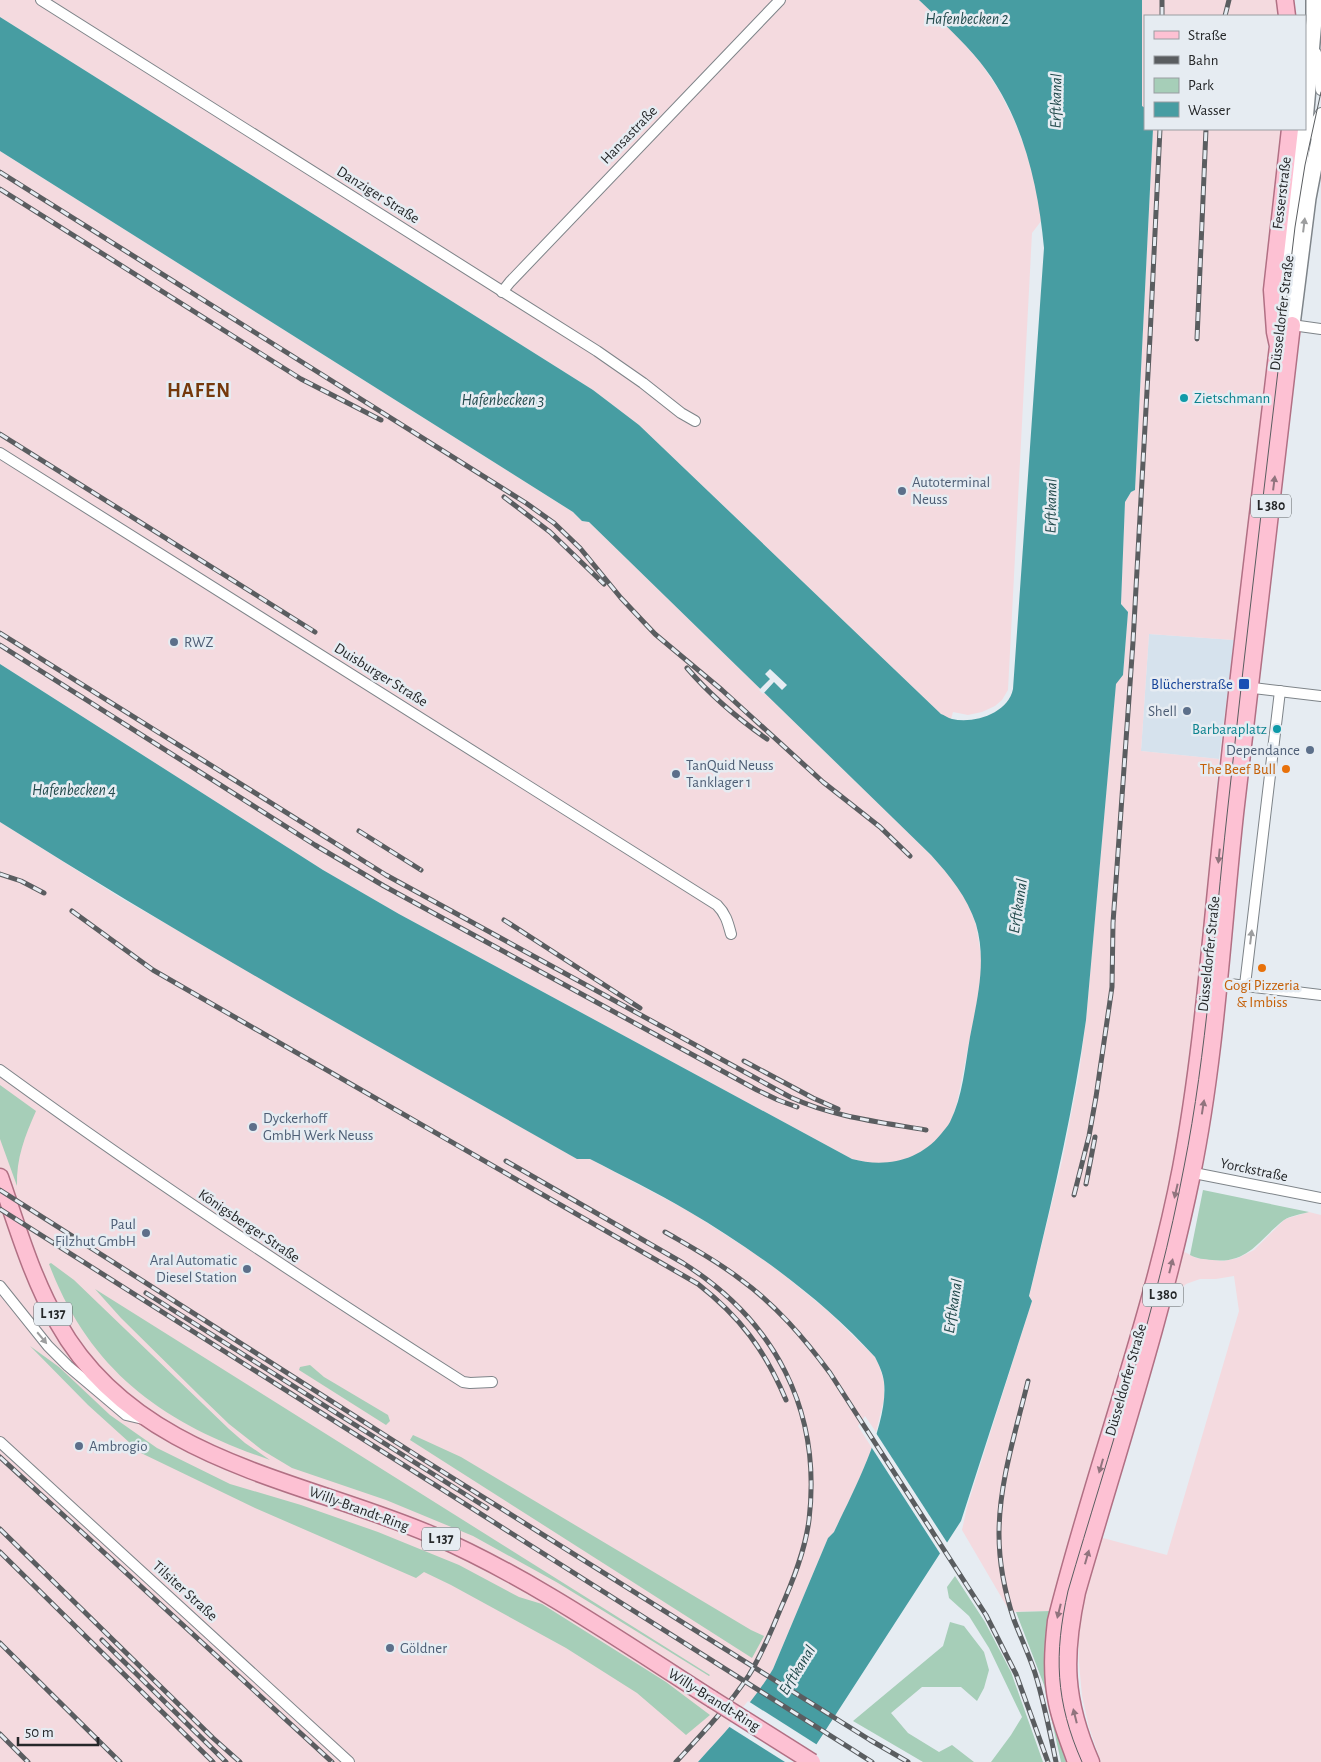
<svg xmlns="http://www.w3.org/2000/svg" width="1321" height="1762" viewBox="0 0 1321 1762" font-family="'Alegreya Sans',sans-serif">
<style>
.built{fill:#d6e2ed}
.industrial{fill:#f4dadf}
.green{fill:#a6ceb8}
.water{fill:#479da2}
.pier{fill:#e6ecf2}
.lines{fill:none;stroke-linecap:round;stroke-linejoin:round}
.minor-casing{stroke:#7e8489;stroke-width:12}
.secondary-casing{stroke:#7e8489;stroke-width:18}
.primary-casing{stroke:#b17084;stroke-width:19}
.minor{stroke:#fff;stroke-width:10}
.secondary{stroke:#fff;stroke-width:15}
.primary{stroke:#fdc1d3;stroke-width:16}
.tram{stroke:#5a5d60;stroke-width:1}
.rail-casing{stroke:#5a5d60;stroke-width:5}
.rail{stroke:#e6ecf2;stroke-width:3;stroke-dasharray:9;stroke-linecap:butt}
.primary-bridge-casing{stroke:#b17084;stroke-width:19;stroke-linecap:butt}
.primary-bridge{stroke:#fdc1d3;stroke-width:16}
.oneway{fill:#9d9e9f}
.oneway2{fill:#91747e}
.culture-dot{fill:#0f9aa8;stroke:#e6ecf2;stroke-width:2}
.service-dot{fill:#5c6f8a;stroke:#e6ecf2;stroke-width:2}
.transit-dot{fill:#1a4fb4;stroke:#e6ecf2;stroke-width:2}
.food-dot{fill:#e8710a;stroke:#e6ecf2;stroke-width:2}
.labels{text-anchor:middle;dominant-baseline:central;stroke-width:5;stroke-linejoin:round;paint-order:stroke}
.shield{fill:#e6ecf2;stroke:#5f6265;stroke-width:1}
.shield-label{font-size:14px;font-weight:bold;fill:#252729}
.street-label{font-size:15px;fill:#252729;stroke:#e6ecf2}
.culture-label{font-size:15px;fill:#0d838f;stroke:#e6ecf2;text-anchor:start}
.service-label{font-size:15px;fill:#4e5e75;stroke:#e6ecf2;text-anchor:start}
.transit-label{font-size:15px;fill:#164399;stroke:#e6ecf2;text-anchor:end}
.food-label{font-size:15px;fill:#c56008;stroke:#e6ecf2;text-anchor:end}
.water-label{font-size:16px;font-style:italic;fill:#224a4c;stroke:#e6ecf2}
.district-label{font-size:20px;font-weight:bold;letter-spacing:1px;fill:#75390b;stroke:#e6ecf2}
</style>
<rect width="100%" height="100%" fill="#e6ecf2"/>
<polygon class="built" points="1149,634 1234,640 1219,759 1141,751"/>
<g class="industrial">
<polygon points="0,0 919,0 957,36 981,63 1000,92 1014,120 1024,145 1035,181 1042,220 1032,233 1008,690 1002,700 995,706 982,712 968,715 953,712 951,719 941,714 639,425 593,390 0,17"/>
<polygon points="1141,0 1293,0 1289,16 1145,16 1145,108 1142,107"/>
<polygon points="1153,129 1282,129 1268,251 1267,290 1268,355 1262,429 1259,429 1234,640 1149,634 1141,751 1219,759 1200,975 1184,1101 1171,1173 1151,1265 1065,1561 1051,1611 1010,1612 962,1530 967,1507 1032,1301 1029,1297 1062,1161 1079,1074 1086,1020 1116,683 1123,674 1128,612 1121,604 1125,502 1131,492 1135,490"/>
<polygon points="0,151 573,512 582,521 589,522 931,855 953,880 967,901 976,925 981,955 981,983 957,1103 950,1124 933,1144 913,1157 891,1163 869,1163 852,1159 399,914 323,870 0,664"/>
<polygon points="0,822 121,898 476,1101 577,1159 590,1159 687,1210 754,1253 784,1275 828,1311 875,1357 879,1365 884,1382 884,1399 876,1432 865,1416 858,1426 872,1448 859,1480 834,1532 828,1538 773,1669 761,1689 743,1712 698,1762 0,1762"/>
<polygon points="1309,1212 1321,1215 1321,1762 1101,1762 1089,1727 1082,1696 1079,1663 1078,1618 1099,1537 1167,1555 1239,1311 1234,1276 1216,1279 1200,1279 1186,1284 1166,1305 1181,1250 1196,1258 1223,1261 1238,1258 1254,1250 1285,1219"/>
</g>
<g class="green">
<path d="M0 1085 36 1111C25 1136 16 1158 17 1186L0 1139Z"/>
<path d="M1203 1190 1309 1212C1302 1214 1290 1216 1284 1220 1258 1240 1249 1264 1212 1260 1204 1259 1197 1259 1190 1255Z"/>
<path d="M51 1263 74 1280 229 1429 245 1443 270 1460C164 1424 90 1372 49 1264Z"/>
<polygon points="95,1289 710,1675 709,1676 558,1583 473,1536 386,1500 292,1468 262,1450 229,1424 201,1397 121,1318"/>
<polygon points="30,1346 59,1367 110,1415 157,1448 230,1484 301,1505 378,1532 459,1565 519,1597 542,1604 666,1682 710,1715 686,1735 637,1693 566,1648 451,1585 424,1572 416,1578 255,1508 141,1453 88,1405"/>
<polygon points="310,1365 324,1377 388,1415 390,1421 386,1425 299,1370 300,1367"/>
<polygon points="413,1435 461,1457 751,1630 764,1636 752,1658 410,1440"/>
<polygon points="955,1576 985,1622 1011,1672 1043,1762 991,1762 1011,1735 1022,1717 989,1648 969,1616 949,1598 947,1587"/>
<polygon points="1051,1611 1054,1716 1066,1762 1061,1762 1044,1685 1016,1612"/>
<polygon points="950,1622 964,1626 984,1652 989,1670 984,1688 977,1701 961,1687 922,1687 891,1713 908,1733 939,1752 952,1745 974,1762 923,1762 853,1721 943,1646"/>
</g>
<path class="water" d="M919 0H1142V106L1145 108V129H1153L1135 490 1131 492 1125 502 1121 604 1128 612 1123 675 1116 684 1086 1020C1073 1114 1051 1205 1029 1296L1032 1301 961 1521 805 1762H698C725 1732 752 1704 773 1669L828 1538 834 1532C852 1494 889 1425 884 1382 883 1373 879 1365 875 1357 822 1299 756 1251 688 1211 656 1192 623 1176 590 1159H577C383 1049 188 941 0 822V664L323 870 399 914 852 1159C885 1168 919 1161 941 1134 944 1130 948 1126 950 1122 963 1096 965 1065 970 1037 977 1000 987 962 976 924 967 897 950 876 931 855L589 522 582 521 573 512 0 151V17L593 390 639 425 941 714C944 715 948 718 952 719 975 724 1008 713 1013 689L1044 248C1038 183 1022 114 980 62 962 40 940 20 919 0Z"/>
<g class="pier">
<polygon points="770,669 787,685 782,690 774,682 763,694 759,690 770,679 765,674"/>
<polygon points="874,1430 948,1544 941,1555 870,1445"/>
<polygon points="748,1701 819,1746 808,1762 785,1762 728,1726"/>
</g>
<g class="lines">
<defs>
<g id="minor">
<polyline points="41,0 597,351 643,383 681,413 695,421"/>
<polyline points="1316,53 1321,90"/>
<polyline points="1305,140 1321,113"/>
<polyline points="502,292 510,282 780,0"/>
<polyline points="1292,325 1321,329"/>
<path d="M0 453 717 905C726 914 728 923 731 934"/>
<polyline points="1245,687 1321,696"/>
<polyline points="1213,982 1321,995"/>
<polyline points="1245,985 1280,691"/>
<path d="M0 1070C151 1180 306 1282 463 1382L470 1383 492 1382"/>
<polyline points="1189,1172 1321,1198"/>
<polyline points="0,1286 48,1346 68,1366 126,1415 143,1419"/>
<polyline points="0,1442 349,1762"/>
</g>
<g id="secondary">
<polyline points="1305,121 1314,20 1314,0"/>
<polyline points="1292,325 1308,198 1321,130"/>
<polyline points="1280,333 1304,129"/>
</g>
<g id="primary">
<polyline points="1285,0 1287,16"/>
<path d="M0 1177C17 1226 32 1278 58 1323 135 1461 301 1479 432 1535 531 1578 621 1641 712 1699"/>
<path d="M1076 1762C1069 1742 1061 1723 1057 1703 1051 1675 1053 1648 1056 1621 1094 1469 1151 1322 1181 1168 1203 1051 1211 931 1224 812 1240 657 1260 501 1278 346L1275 332 1272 290 1290 129"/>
<path d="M1091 1762C1064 1700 1063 1657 1077 1592 1117 1453 1163 1315 1192 1174 1216 1056 1222 934 1235 814 1253 651 1274 488 1292 325"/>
</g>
</defs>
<use href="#minor" class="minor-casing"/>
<use href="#secondary" class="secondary-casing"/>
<use href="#primary" class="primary-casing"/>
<use href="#minor" class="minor"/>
<use href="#secondary" class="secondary"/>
<use href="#primary" class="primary"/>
<path class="tram" d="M1082 1762C1055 1701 1054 1654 1068 1591 1109 1451 1157 1310 1184 1167 1207 1051 1214 933 1227 815 1248 619 1272 423 1295 227L1305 165 1321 92"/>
<defs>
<g id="rail">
<polyline points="1162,16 1162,0"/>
<polyline points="1225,16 1229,0"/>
<polyline points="0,172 526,503 554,523 580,548 621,598 655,634 722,690 823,782 880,827 910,856"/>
<polyline points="0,189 301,379 381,420"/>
<polyline points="1197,339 1206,129"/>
<polyline points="0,434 315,632"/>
<polyline points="504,497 550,532 604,584"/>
<path d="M0 633 386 875 790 1097C833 1117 880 1122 926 1130"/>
<polyline points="0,645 315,845 384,886 757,1090 778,1100 797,1107"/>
<path d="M687 668C711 696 737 718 767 739"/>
<polyline points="359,831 421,870"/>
<polyline points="0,874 21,881 44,893"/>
<path d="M72 911 153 970 698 1284C740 1317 765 1350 786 1400"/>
<polyline points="504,920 640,1008"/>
<polyline points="744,1061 813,1098 838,1109"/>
<path d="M506 1161 683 1263C775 1321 822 1410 809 1520 805 1551 793 1581 780 1610 771 1632 762 1654 749 1675 728 1707 702 1734 676 1762"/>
<polyline points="1086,1184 1095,1137"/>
<polyline points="0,1190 416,1455 870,1740 908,1762"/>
<polyline points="1074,1195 1089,1136 1096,1097 1112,987 1113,923 1133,642 1150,337 1160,129"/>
<polyline points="0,1209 872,1762"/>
<path d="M665 1232C691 1247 717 1261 740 1279 776 1305 804 1338 830 1373L986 1615 1016 1674 1048 1762"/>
<polyline points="146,1293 487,1508"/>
<path d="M1028 1381C1016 1431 999 1482 999 1534 999 1562 1005 1593 1014 1620 1021 1638 1029 1655 1035 1673 1044 1702 1050 1732 1056 1762"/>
<polyline points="0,1457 332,1762"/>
<polyline points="0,1529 213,1738 240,1762"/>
<polyline points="0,1552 213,1762"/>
<polyline points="102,1640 226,1762"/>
<polyline points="0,1643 120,1762"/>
<polyline points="0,1734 28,1762"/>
</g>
</defs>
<use href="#rail" class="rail-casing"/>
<use href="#rail" class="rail"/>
<defs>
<polyline id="primary-bridge" points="712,1699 812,1762"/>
</defs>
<use href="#primary-bridge" class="primary-bridge-casing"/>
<use href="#primary-bridge" class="primary-bridge"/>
</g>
<defs><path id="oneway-solid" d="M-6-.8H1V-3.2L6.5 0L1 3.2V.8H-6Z" transform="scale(1.25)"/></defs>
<g class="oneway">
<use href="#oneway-solid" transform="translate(1304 225) rotate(-83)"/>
<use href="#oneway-solid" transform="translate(1251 937) rotate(-83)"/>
<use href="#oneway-solid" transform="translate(42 1338) rotate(50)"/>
</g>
<g class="oneway2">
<use href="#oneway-solid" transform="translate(1274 483) rotate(-83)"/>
<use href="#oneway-solid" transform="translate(1219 856) rotate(96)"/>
<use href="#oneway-solid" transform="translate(1203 1107) rotate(-81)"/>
<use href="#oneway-solid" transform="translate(1176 1191) rotate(103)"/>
<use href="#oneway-solid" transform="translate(1171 1266) rotate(-76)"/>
<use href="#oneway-solid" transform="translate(1101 1466) rotate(106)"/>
<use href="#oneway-solid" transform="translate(1087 1557) rotate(-74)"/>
<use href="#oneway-solid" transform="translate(1059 1611) rotate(104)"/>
<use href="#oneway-solid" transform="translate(1075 1716) rotate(-104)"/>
</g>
<g class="culture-dot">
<circle cx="1184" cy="398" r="5"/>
<circle cx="1277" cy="729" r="5"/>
</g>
<g class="service-dot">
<circle cx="902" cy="491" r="5"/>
<circle cx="174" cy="642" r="5"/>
<circle cx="1187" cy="711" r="5"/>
<circle cx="1310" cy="750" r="5"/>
<circle cx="676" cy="774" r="5"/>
<circle cx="253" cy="1127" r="5"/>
<circle cx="146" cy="1233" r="5"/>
<circle cx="247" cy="1269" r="5"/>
<circle cx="79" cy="1446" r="5"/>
<circle cx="390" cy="1648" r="5"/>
</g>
<rect class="transit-dot" x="1238" y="678" width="12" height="12" rx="2.5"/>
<g class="food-dot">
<circle cx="1286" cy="769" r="5"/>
<circle cx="1262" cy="968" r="5"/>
</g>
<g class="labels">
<g class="shield">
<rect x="1251" y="494.5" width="40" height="23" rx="4"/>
<rect x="1143" y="1283.5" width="40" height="23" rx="4"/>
<rect x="34" y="1302.5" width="38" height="23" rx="4"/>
<rect x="422" y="1527.5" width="38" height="23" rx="4"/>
</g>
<g class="shield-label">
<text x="1271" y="506">L 380</text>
<text x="1163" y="1295">L 380</text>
<text x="53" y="1314">L 137</text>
<text x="441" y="1539">L 137</text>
</g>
<g class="street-label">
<text transform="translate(629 135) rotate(-46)">Hansastraße</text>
<text transform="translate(1282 193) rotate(-83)">Fesserstraße</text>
<text transform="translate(378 195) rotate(32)">Danziger Straße</text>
<text transform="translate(1282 313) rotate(-83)">Düsseldorfer Straße</text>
<text transform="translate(381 675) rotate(32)">Duisburger Straße</text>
<text transform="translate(1209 954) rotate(-84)">Düsseldorfer Straße</text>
<text transform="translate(1254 1170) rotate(12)">Yorckstraße</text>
<text transform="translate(249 1226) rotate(34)">Königsberger Straße</text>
<text transform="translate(1126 1380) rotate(-74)">Düsseldorfer Straße</text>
<text transform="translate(359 1509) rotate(20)">Willy-Brandt-Ring</text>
<text transform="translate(185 1591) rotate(42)">Tilsiter Straße</text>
<text transform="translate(714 1700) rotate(32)">Willy-Brandt-Ring</text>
</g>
<g class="culture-label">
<text x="1194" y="398">Zietschmann</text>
<text x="1267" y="729" text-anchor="end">Barbaraplatz</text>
</g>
<g class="service-label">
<text x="912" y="482">Autoterminal<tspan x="912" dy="17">Neuss</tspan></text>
<text x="184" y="642">RWZ</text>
<text x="1177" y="711" text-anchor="end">Shell</text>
<text x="1300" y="750" text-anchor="end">Dependance</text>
<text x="686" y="765">TanQuid Neuss<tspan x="686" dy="17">Tanklager 1</tspan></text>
<text x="263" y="1118">Dyckerhoff<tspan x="263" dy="17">GmbH Werk Neuss</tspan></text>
<text x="136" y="1224" text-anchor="end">Paul<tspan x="136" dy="17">Filzhut GmbH</tspan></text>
<text x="237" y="1260" text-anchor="end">Aral Automatic<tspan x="237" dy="17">Diesel Station</tspan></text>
<text x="89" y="1446">Ambrogio</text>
<text x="400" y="1648">Göldner</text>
</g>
<g class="transit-label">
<text x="1233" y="684">Blücherstraße</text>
</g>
<g class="food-label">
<text x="1276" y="769">The Beef Bull</text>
<text x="1262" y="985" text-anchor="middle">Gogi Pizzeria<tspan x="1262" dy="17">&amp; Imbiss</tspan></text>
</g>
<g class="water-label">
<text x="967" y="19">Hafenbecken 2</text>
<text transform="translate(1056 101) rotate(-89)">Erftkanal</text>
<text x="503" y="400">Hafenbecken 3</text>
<text transform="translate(1051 506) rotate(-89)">Erftkanal</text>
<text x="74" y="790">Hafenbecken 4</text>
<text transform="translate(1018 906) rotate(-81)">Erftkanal</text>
<text transform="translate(953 1306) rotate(-81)">Erftkanal</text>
<text transform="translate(797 1670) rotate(-58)">Erftkanal</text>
</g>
<g class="district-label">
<text x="199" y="391">HAFEN</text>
</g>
</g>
<rect x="1144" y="15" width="162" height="115" fill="#e6ecf2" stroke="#999da2"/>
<rect x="1154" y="31" width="25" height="8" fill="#fdc1d3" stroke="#999da2"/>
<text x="1188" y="40" font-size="15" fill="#252729">Straße</text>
<rect x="1154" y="56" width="25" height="8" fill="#5a5d60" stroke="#999da2"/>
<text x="1188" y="65" font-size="15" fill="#252729">Bahn</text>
<rect x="1154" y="78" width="25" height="15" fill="#a6ceb8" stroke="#999da2"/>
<text x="1188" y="90" font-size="15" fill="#252729">Park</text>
<rect x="1154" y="102" width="25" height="15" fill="#479da2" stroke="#999da2"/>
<text x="1188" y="115" font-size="15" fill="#252729">Wasser</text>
<path d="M18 1737v8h80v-8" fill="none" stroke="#252729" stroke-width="2.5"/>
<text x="25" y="1737" font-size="15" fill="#252729" stroke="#e6ecf2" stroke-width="4" paint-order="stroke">50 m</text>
</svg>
